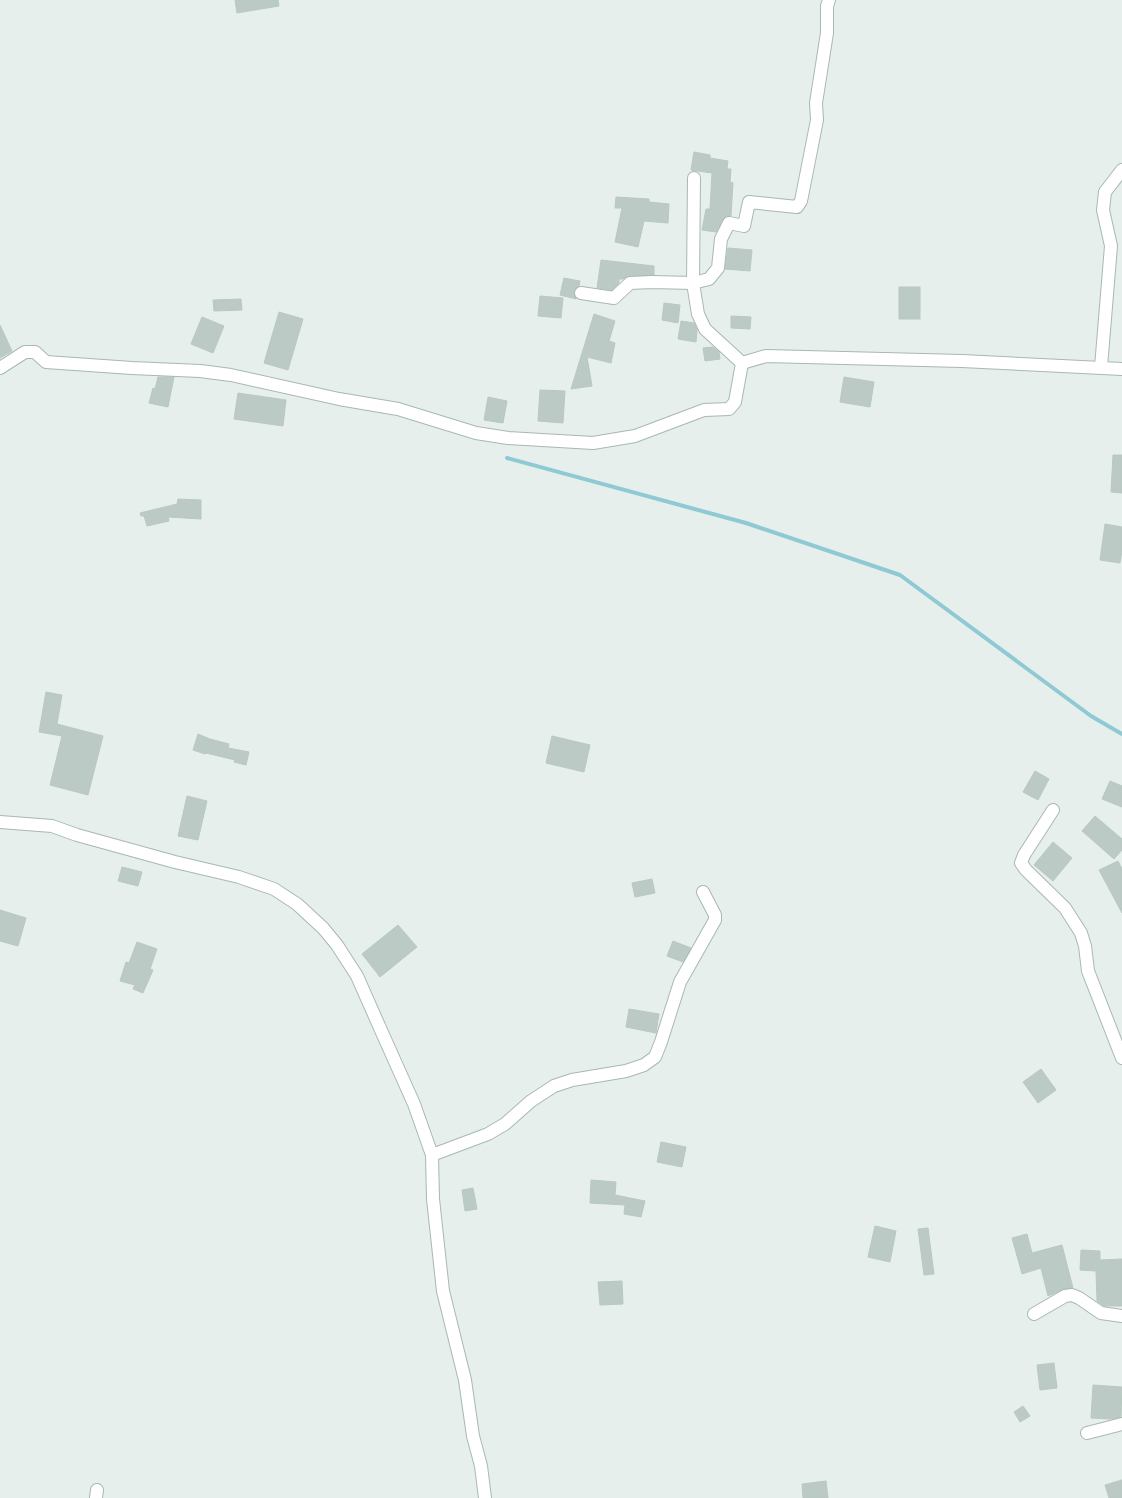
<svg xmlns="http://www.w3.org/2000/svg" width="1122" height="1498" viewBox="0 0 1122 1498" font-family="'DejaVu Sans',sans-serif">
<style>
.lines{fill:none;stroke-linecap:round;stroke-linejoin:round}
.stream{stroke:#8ec9d4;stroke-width:4}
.building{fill:#bbcac4;stroke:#b8c9c2}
.street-casing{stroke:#a8b8b2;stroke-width:14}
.street{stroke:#fff;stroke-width:12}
</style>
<rect width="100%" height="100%" fill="#e6efeb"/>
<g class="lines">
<polyline class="stream" points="507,458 746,523 900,575 1091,716 1122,734"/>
</g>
<g class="building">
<polygon points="235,0 278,0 279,6 237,13"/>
<polygon points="694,152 710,155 710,158 728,161 727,169 731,169 730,182 733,183 731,216 726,216 723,219 716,232 702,230 706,209 710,209 712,173 691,170"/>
<polygon points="616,197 649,199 649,202 669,204 668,223 644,221 638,247 615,242 622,208 615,208"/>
<polygon points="728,248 752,250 750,271 725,269"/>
<polygon points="601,260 654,266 654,275 630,276 623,279 619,279 619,283 612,290 597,288"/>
<polygon points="564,278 580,281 579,286 574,292 576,299 560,295"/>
<rect x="899" y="287" width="21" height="32"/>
<polygon points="540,296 563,298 561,318 538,316"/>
<polygon points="241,299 242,310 214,311 213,300"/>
<polygon points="664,303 680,305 678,323 662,320"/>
<polygon points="279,312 303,319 288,370 264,363"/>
<polygon points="594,314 615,321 609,341 615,343 611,363 587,357 592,386 571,389"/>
<polygon points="731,316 751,317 750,329 731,328"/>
<polygon points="202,317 224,326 213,353 191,344"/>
<polygon points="681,321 694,323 697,330 696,342 678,339"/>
<polygon points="0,325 12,351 0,358"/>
<polygon points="713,347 719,352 720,359 705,361 703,348"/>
<polygon points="158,377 174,377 168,407 149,403 153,388 155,389"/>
<polygon points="844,377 874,382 870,407 840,402"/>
<polygon points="540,390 565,391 563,423 538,421"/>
<polygon points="238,393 286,400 283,426 234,419"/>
<polygon points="488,397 507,401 503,423 484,420"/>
<polygon points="1113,455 1122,455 1122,493 1111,492"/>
<polygon points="178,499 201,500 201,519 168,517 169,521 147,526 144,516 141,516 140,513 177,504"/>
<polygon points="1105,524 1122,527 1122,551 1120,563 1100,560"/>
<polygon points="46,692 62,695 57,724 103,736 88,795 50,785 62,736 39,732"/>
<polygon points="198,734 210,739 229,744 228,748 249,752 246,765 234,762 235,760 206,753 205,754 193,750"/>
<polygon points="552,736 590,745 584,772 546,763"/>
<polygon points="1035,771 1049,779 1038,800 1023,792"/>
<polygon points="1110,781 1122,786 1122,807 1102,799"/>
<polygon points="187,796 207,801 198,840 178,836"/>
<polygon points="1095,816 1122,839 1122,850 1114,859 1082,831"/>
<polygon points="1053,842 1072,858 1053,881 1034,865"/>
<polygon points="1118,861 1122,869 1122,913 1099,870"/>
<polygon points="122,867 142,872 138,886 118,881"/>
<polygon points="652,879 655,893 635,897 632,883"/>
<polygon points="0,910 26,918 18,946 0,941"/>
<polygon points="398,925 417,947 380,977 362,954"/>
<polygon points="673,941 691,948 683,962 667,956"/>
<polygon points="137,942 157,949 150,969 153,970 143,993 133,989 135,985 120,981 126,962 129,963"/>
<polygon points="629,1009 659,1014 656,1033 626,1027"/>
<polygon points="1041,1069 1056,1090 1038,1103 1023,1082"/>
<polygon points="661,1142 686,1147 682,1167 657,1162"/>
<polygon points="591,1180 616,1182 615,1195 645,1201 641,1217 624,1214 625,1205 590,1203"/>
<polygon points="473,1188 477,1209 465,1211 462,1190"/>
<polygon points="875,1226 896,1231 890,1262 868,1257"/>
<polygon points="928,1228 934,1274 924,1275 918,1229"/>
<polygon points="1027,1234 1032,1253 1062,1245 1073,1288 1064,1289 1048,1296 1041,1268 1022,1274 1012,1238"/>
<polygon points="1081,1250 1100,1251 1100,1260 1122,1259 1122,1306 1104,1306 1097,1301 1096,1271 1080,1270"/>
<polygon points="622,1281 623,1304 600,1305 598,1282"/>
<polygon points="1054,1363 1057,1388 1040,1390 1037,1365"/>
<polygon points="1093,1385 1122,1387 1121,1417 1110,1419 1091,1418"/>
<polygon points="1023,1406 1030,1416 1020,1422 1014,1412"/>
<polygon points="1122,1480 1122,1498 1109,1498 1105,1485"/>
<polygon points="826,1481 828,1498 803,1498 802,1484"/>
</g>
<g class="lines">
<defs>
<g id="street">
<polyline points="694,178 693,283 698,314 705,329 742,363"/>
<polyline points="581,293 614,298 630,283 652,282 693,283 709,279 718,268 721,239 729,223 744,226 749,202 797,207 801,201 817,120 816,103 827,33 827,6 829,0"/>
<polyline points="742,363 766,356 962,361 1122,369"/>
<polyline points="1101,367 1111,246 1103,210 1105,192 1122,170"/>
<polyline points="0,368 25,352 35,352 46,362 132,368 200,371 231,375 339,399 398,409 476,433 508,438 593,443 635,436 704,410 729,409 735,402 742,363"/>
<polyline points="1053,810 1024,855 1021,863 1026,870 1065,908 1081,933 1085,946 1088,971 1122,1058"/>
<polyline points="0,822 52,826 77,835 175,862 239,877 274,889 297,904 323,928 337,945 357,976 380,1028 414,1104 432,1155 433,1199 443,1291 465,1380 473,1436 481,1466 485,1498"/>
<polyline points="432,1155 488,1134 505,1124 531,1101 554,1086 572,1080 626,1071 644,1065 655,1057 661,1042 680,982 715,920 715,915 703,892"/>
<polyline points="1034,1314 1065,1296 1072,1295 1079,1298 1101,1313 1122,1316"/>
<polyline points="1087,1433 1122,1424"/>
<polyline points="96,1498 97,1490"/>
</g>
</defs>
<use href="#street" class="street-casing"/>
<use href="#street" class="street"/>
</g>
</svg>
